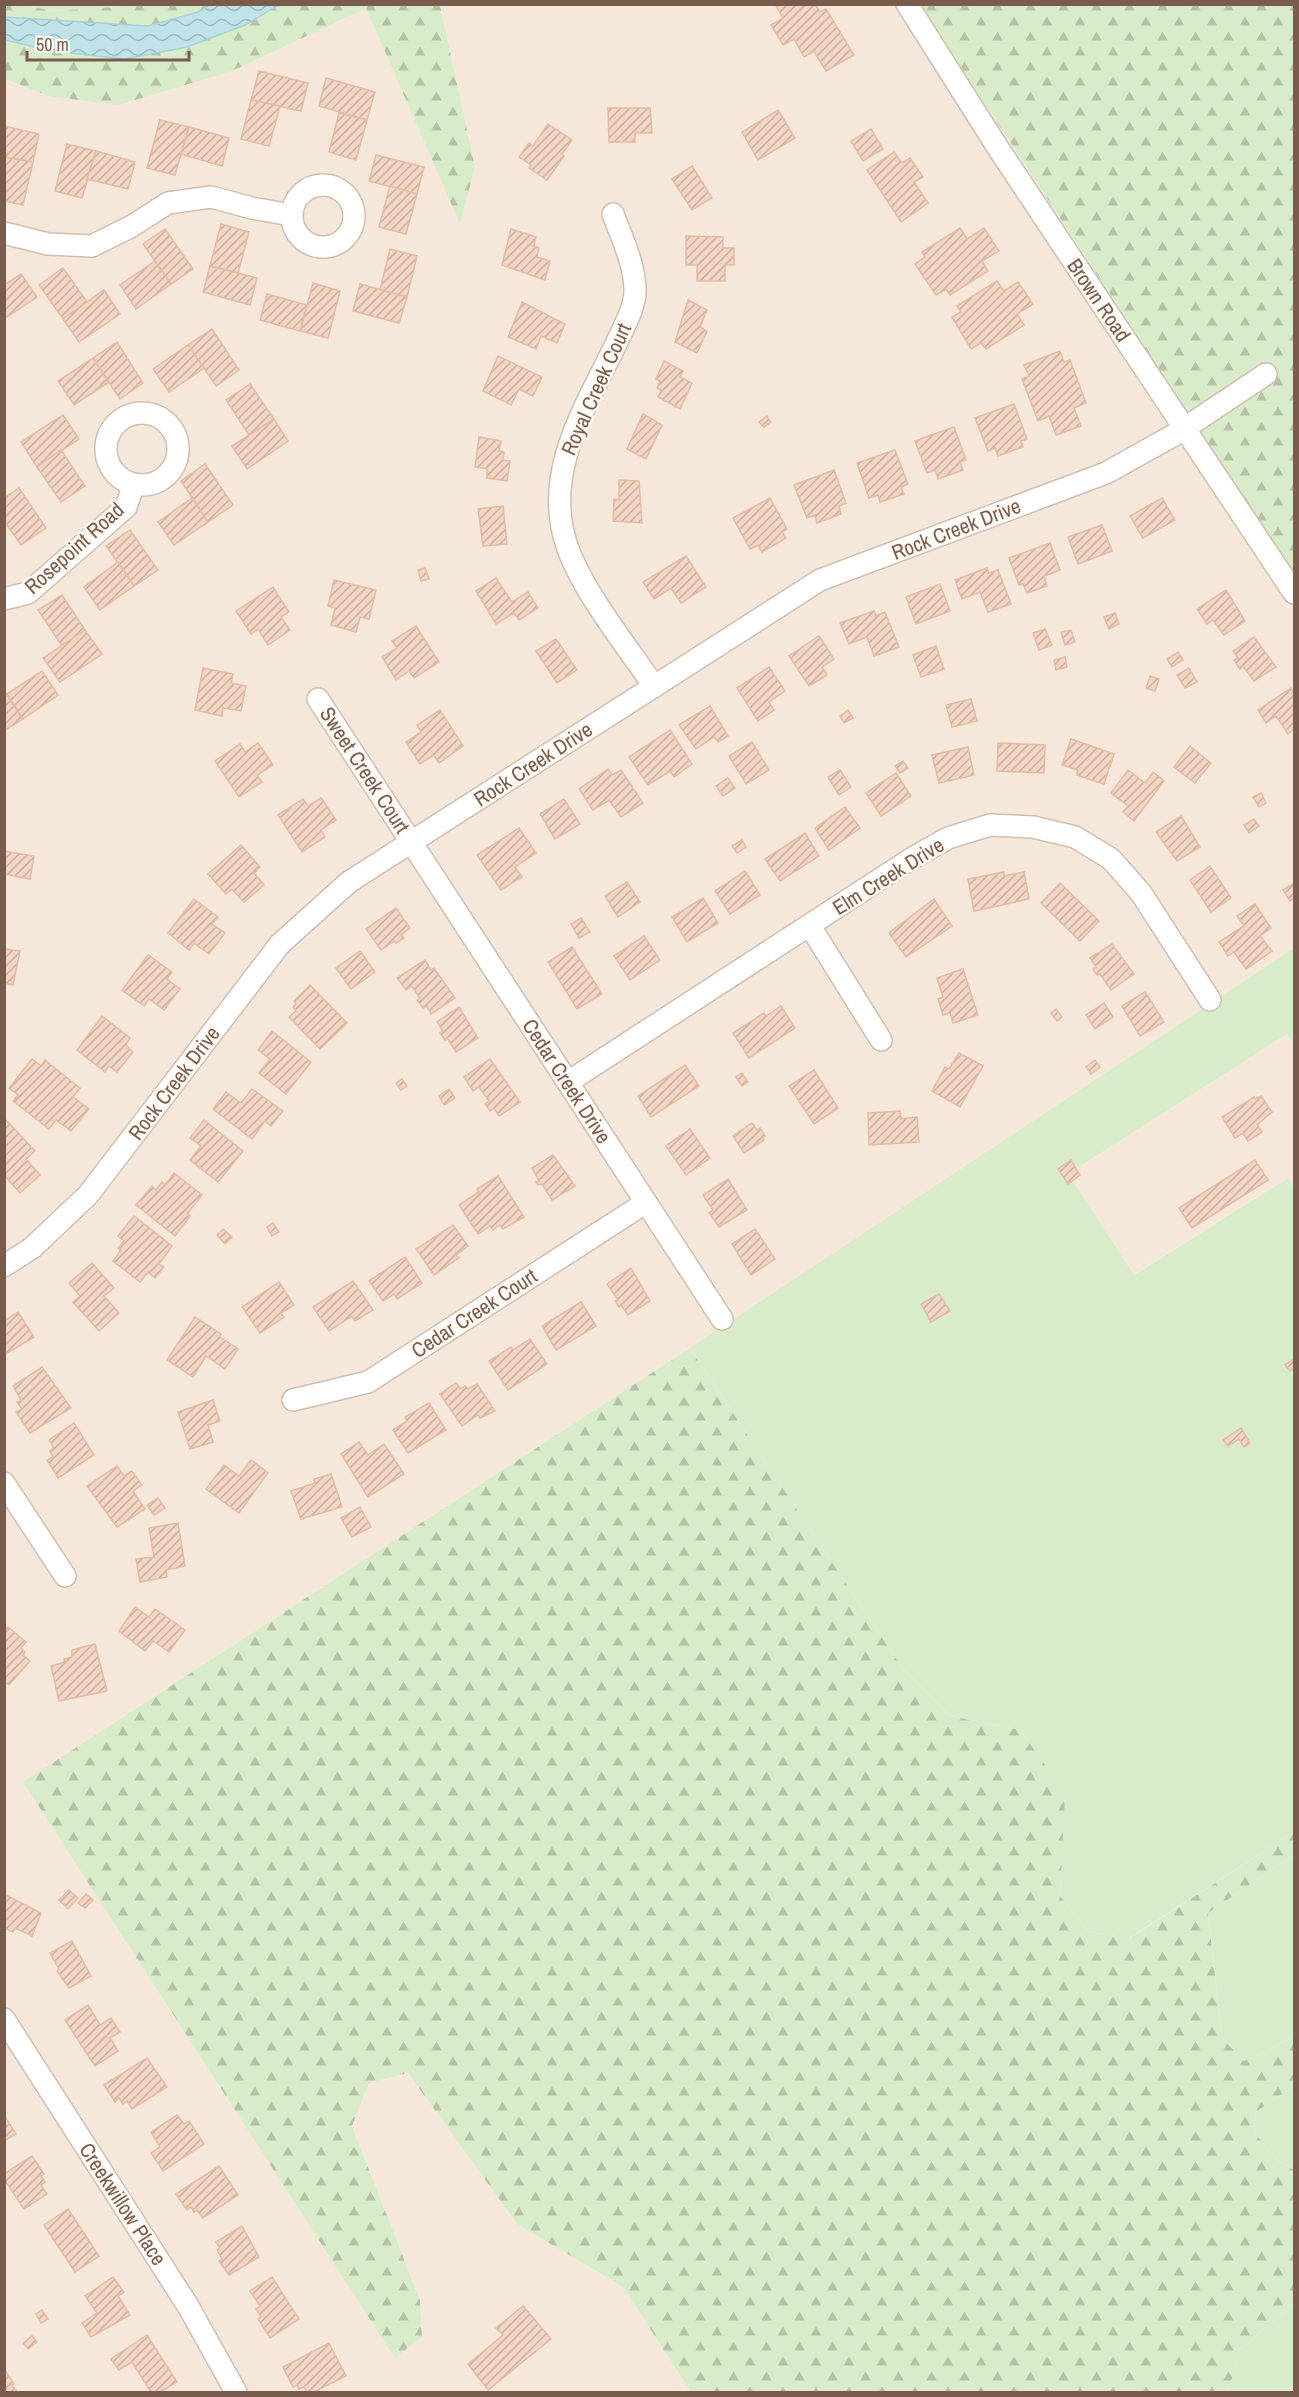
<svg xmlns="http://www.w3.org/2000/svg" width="1299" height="2397" viewBox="0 0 1299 2397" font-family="'Archivo Narrow',sans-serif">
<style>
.residential{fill:#f5e8da}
.grass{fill:#d8ecc9}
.forest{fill:url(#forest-firs)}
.water{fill:url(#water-waves);stroke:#a5d3da;stroke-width:1.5}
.building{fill:url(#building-hatch);stroke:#e6bba3;stroke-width:1.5}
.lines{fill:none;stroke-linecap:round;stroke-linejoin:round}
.minor-casing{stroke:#d1beb0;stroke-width:24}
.minor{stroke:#fff;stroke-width:21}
.labels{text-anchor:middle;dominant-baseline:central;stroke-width:5;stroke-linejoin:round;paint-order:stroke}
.street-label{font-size:21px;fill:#7a5c4d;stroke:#fffaf3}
</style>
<defs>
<pattern id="forest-firs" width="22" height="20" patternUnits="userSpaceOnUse" patternTransform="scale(1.5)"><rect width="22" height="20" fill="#d8ecc9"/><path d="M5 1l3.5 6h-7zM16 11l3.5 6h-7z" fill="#b4c2a5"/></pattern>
<pattern id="water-waves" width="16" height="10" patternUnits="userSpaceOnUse" patternTransform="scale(1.5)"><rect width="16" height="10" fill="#bfe3e8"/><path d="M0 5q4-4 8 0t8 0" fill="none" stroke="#a0bbbe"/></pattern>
<pattern id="building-hatch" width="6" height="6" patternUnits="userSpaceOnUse" patternTransform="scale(1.5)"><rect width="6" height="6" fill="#f3d5c3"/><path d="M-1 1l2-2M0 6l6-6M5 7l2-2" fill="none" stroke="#cab0a1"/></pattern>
</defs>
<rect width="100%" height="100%" fill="#fdf6ec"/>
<g class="residential">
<polygon points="440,5 920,5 1294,574 1294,948 690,1348 23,1782 395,2357 422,2337 420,2300 352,2126 369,2083 408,2073 517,2224 623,2287 691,2392 5,2392 4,79 48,96 232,71 366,7 460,223 475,167"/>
<polygon points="1287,1034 1294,1044 1294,1188 1288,1178 1133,1275 1068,1174"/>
</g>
<g class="grass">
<polygon points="27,5 166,5 51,11"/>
<polygon points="1294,948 1294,1044 1287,1034 1068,1174 1134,1275 1288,1178 1294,1188 1294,1832 1129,1938 1089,1932 1060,1896 1064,1793 1020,1730 950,1716 902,1668 690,1348"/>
<polygon points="1294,1855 1294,2037 1244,2061 1222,2038 1208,1913"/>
<polygon points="1294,2086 1294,2170 1277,2160 1254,2132 1256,2112"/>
<polygon points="1294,2303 1294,2392 1228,2392 1240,2350"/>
</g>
<g class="forest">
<polygon points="166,4 440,5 475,167 460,224 366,8 232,71 118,105 48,96 5,79 4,5 27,5 51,11"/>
<polygon points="920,5 1294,5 1294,574"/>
<polygon points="690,1348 902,1668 950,1716 1020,1730 1065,1793 1060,1896 1089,1932 1130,1938 1294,1832 1294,1855 1208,1913 1222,2038 1244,2061 1294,2037 1294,2086 1256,2112 1254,2132 1277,2160 1294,2170 1294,2303 1240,2350 1228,2392 691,2392 623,2287 517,2224 408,2073 369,2083 352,2126 420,2300 422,2337 395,2358 23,1782"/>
</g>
<polygon class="water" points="211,4 279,5 245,25 187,47 125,59 51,51 5,40 5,17 148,26 198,12"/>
<g class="building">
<polygon points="815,4 820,12 826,9 854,55 826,71 814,51 804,57 794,39 783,45 771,25 783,18 775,4"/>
<polygon points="259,71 308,83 301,111 251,100"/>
<polygon points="326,78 375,92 367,120 319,106"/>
<polygon points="251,100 280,106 269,146 241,139"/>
<polygon points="608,108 650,108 652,133 635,133 635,142 609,142"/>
<polygon points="778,110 795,138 758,160 742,132"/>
<polygon points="339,113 367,120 356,160 329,152"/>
<polygon points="160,120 189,127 175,175 147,168"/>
<polygon points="548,124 572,140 562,154 564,156 547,180 529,168 531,165 519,157 529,143 533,146"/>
<polygon points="4,126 39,134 33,162 4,157"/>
<polygon points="189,127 229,138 222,166 181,154"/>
<polygon points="871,129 883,149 863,161 851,141"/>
<polygon points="67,144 96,151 82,198 55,191"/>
<polygon points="96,151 135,162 128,189 87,179"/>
<polygon points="894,152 902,163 910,158 923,177 914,182 928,203 901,222 867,170"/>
<polygon points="376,155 424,167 417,194 369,181"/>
<polygon points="4,157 33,162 23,205 4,201"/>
<polygon points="692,166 712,198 692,210 672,179"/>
<polygon points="390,186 417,194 406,234 379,227"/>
<polygon points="221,224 249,232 238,273 210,266"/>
<polygon points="960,228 967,239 984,228 999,251 982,261 988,271 950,295 946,289 936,295 915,264 925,257 922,252"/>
<polygon points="165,229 193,269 171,284 143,244"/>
<polygon points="511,229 536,237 534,246 539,248 537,257 550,261 545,280 502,265"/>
<polygon points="686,236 723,237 723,248 734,248 734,265 725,265 725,281 697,281 697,265 686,265"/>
<polygon points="390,249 417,256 407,297 380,290"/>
<polygon points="155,261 171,284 136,309 120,285"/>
<polygon points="210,266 257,278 250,305 203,292"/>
<polygon points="63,268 87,302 63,319 39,285"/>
<polygon points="21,274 37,297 4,319 4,285"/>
<polygon points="997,281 1004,291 1018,282 1033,304 1017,314 1024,325 986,349 981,343 971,349 952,317 961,312 957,306"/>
<polygon points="313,283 340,291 328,338 300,331"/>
<polygon points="360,284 407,297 399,323 353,311"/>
<polygon points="104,290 120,314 79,342 63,319"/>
<polygon points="267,294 307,305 300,331 260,320"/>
<polygon points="688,300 707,310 700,327 707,331 697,353 675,342"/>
<polygon points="522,302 565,324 557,343 541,336 536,349 508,337"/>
<polygon points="212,329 239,370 216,386 188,345"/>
<polygon points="117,342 143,383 120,399 93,358"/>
<polygon points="188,345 204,368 169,392 153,369"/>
<polygon points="1060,351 1064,362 1070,360 1086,403 1074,408 1081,426 1056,435 1049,416 1038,421 1022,379 1029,376 1024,365"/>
<polygon points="498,356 542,377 533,396 519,389 511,405 483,391"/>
<polygon points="93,358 109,382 74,405 58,381"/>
<polygon points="664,361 683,371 680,377 692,383 680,409 658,397 661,390 657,388 660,381 656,379"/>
<polygon points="250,384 274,419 249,435 226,400"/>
<polygon points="1014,404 1027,439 1021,441 1023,447 998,456 995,448 988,451 975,418"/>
<polygon points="643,414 662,425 646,459 627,449"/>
<polygon points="63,415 79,439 37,467 21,442"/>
<polygon points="767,416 771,422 764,427 759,422"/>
<polygon points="274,419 288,441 247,469 232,446"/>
<polygon points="954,427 966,460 960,462 963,470 938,479 935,470 927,473 915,441"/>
<polygon points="479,437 501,441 499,451 504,452 503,460 510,461 507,481 487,478 487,469 475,467"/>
<polygon points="61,450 85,486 61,502 37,467"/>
<polygon points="895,450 908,484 901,487 904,494 880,502 878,495 869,498 857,463"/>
<polygon points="205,464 233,505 208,522 181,481"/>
<polygon points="834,470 846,503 839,506 841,514 817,523 815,515 807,518 794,485"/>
<polygon points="619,480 639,481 642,523 613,521 614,499 619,500"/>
<polygon points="19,488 46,528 21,545 4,521 4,498"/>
<polygon points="192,498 208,522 174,545 158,522"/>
<polygon points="770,498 787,529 782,532 786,538 762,552 758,545 750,549 733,518"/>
<polygon points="1162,498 1175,520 1143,538 1130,516"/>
<polygon points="503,506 507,544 483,546 478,509"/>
<polygon points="1102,525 1112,551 1078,564 1068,537"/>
<polygon points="130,530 158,570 134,586 106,546"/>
<polygon points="1050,543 1060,570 1044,576 1047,586 1027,593 1023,584 1019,585 1009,558"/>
<polygon points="686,556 706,587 681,603 671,588 654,599 643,582"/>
<polygon points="118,562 134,586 100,610 84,587"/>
<polygon points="425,568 429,579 421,581 418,570"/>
<polygon points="987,568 989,573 998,570 1011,604 988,612 980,592 962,599 955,580"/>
<polygon points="496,578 512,602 528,592 538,608 519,620 514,613 496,624 476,591"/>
<polygon points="334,580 376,590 369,619 360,617 356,632 331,625 335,608 328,606"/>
<polygon points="940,584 950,611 916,624 906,597"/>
<polygon points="273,587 289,612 281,617 290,630 268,645 258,629 251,634 236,611"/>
<polygon points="1226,590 1245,621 1224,635 1213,620 1207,624 1197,609"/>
<polygon points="62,595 85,630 62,646 38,610"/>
<polygon points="874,611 876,616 885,612 899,647 874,656 867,637 849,644 840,623"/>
<polygon points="1115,613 1119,624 1109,629 1104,617"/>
<polygon points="416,626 439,662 414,678 409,671 396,680 382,657 397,648 392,641"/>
<polygon points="1045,629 1052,645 1039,650 1033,633"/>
<polygon points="85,630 102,654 60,682 43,658"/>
<polygon points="1071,630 1075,642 1065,645 1061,632"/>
<polygon points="819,636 834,659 822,667 827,675 809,686 789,656"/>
<polygon points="1254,637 1276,667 1254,681 1243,666 1240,669 1234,660 1238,658 1233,651"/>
<polygon points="556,639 577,670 557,683 536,651"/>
<polygon points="936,646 944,669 921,677 913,655"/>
<polygon points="1178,652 1183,660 1172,667 1167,659"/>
<polygon points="1065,657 1067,667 1056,670 1054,660"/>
<polygon points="769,667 785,691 769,702 774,710 758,721 737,688"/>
<polygon points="203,668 233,674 231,683 246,686 241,711 223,708 222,716 195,710"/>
<polygon points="1189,668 1197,682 1185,688 1177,675"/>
<polygon points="42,671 58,695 23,719 7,694"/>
<polygon points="1150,676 1159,679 1155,691 1146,688"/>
<polygon points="1291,688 1294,694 1294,729 1288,734 1276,716 1266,723 1258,710"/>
<polygon points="4,691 23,719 4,731"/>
<polygon points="971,699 977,721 952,727 946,705"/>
<polygon points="710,706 728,736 718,742 714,737 696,749 679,725"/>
<polygon points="440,710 463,746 439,763 434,755 420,764 406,742 421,732 417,725"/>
<polygon points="848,710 853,718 844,723 840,716"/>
<polygon points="670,730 692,764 674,777 670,771 648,785 629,757"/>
<polygon points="1071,739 1114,754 1104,784 1077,775 1078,770 1062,765"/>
<polygon points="752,742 769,770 746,784 729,756"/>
<polygon points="258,743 273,765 257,775 262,782 239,797 215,761 240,744 245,752"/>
<polygon points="998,743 1045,745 1044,773 997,771"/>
<polygon points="1190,746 1211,763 1195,783 1174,767"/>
<polygon points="968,747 974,775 939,783 932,755"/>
<polygon points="903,761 908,768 900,773 895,766"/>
<polygon points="608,769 612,775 621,770 643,803 621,817 609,800 593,810 579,789"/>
<polygon points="840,770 851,787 839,795 828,777"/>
<polygon points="1128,770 1145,783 1153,772 1164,781 1134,821 1123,812 1128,806 1111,793"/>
<polygon points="896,773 911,796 881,816 866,793"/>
<polygon points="728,778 735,788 723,796 716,786"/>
<polygon points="1261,793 1266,803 1259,807 1253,797"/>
<polygon points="321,798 336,820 321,830 325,837 302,852 278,815 303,799 308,806"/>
<polygon points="564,799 580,824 555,839 540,814"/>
<polygon points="845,807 860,828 829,850 815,828"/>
<polygon points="1181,816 1200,847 1177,861 1156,832"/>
<polygon points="1254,819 1259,826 1249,833 1244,825"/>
<polygon points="519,828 536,853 515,867 522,877 501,890 477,855"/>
<polygon points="805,833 819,856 780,881 765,859"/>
<polygon points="742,840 746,847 737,853 732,846"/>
<polygon points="241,845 260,867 254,873 264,885 244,902 232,889 226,894 208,874"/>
<polygon points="4,851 34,856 30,879 4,874"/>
<polygon points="1210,866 1231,898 1211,912 1190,880"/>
<polygon points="745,871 760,895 730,914 715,891"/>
<polygon points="1004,872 1004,876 1024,872 1029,899 974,911 968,879"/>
<polygon points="627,882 640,902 618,917 605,896"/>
<polygon points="1060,883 1099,921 1080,941 1041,903"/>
<polygon points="1294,883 1294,898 1290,901 1283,890"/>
<polygon points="703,898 718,923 687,942 672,917"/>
<polygon points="194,899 218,917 212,924 225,933 209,954 194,943 189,950 168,933"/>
<polygon points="934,899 952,926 906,957 889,933"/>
<polygon points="1255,904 1271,928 1260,936 1272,951 1246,969 1234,952 1228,956 1219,942 1244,926 1237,916"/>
<polygon points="396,908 410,928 401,935 404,938 396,943 394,941 381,950 366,929"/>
<polygon points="581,918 590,932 579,938 571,924"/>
<polygon points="644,936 660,960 630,980 614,956"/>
<polygon points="1112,944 1134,974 1111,990 1100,974 1097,975 1093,969 1096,967 1090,958"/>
<polygon points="572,947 602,994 577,1009 548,962"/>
<polygon points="4,949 20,951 13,985 4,983"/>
<polygon points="360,951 375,972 351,989 336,968"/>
<polygon points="148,955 172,972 167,979 180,989 164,1010 149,999 144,1006 122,990"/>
<polygon points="425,960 431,970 434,968 455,998 431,1014 427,1006 423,1008 417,1000 420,998 412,986 406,990 397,978"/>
<polygon points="963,969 978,1015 953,1023 950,1013 943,1015 938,999 943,997 937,978"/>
<polygon points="310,985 347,1023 320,1049 289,1017 296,1011 293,1007 296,1004 294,1001"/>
<polygon points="1145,992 1164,1022 1140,1036 1122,1006"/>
<polygon points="1104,1003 1113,1017 1095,1029 1086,1015"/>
<polygon points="781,1006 795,1028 749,1058 733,1033 764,1013 766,1016"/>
<polygon points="459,1007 478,1038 456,1052 447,1038 445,1040 440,1033 443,1031 437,1022"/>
<polygon points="1056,1009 1062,1017 1057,1021 1051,1013"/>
<polygon points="102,1016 130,1038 126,1045 133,1052 117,1072 109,1066 105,1072 77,1050"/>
<polygon points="272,1031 311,1062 286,1094 259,1073 270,1059 258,1050"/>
<polygon points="959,1053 983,1066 960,1107 932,1091 945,1067 949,1069"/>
<polygon points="32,1059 41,1066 45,1060 80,1088 73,1097 89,1109 71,1131 56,1120 49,1129 13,1101 18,1095 9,1088"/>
<polygon points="490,1059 520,1102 499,1116 494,1108 490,1111 485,1104 489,1101 479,1087 473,1091 464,1077"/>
<polygon points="1095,1060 1100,1067 1091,1074 1086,1067"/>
<polygon points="685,1065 699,1086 651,1117 638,1096"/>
<polygon points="814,1070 838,1108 814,1124 789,1086"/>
<polygon points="742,1073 748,1082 742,1086 736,1077"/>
<polygon points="402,1079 407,1086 401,1090 396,1083"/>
<polygon points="252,1089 283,1111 271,1126 265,1121 252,1139 213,1109 226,1092 241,1103"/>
<polygon points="449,1089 455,1098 444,1105 439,1096"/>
<polygon points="1261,1096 1272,1112 1257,1125 1262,1132 1248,1141 1243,1133 1235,1138 1222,1117 1254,1097 1255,1099"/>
<polygon points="900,1111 901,1119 917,1117 919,1142 869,1145 868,1113"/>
<polygon points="4,1118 35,1151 26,1159 40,1175 20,1193 6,1177 4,1178"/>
<polygon points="204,1120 243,1151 218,1182 190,1160 201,1146 190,1138"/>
<polygon points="752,1123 757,1130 760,1128 765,1136 762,1138 764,1140 744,1153 733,1136"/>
<polygon points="690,1129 710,1158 686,1175 666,1146"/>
<polygon points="553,1155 575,1186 552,1200 542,1184 538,1185 536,1182 539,1181 532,1168"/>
<polygon points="1071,1160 1080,1175 1068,1184 1058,1169"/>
<polygon points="1255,1160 1268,1180 1192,1228 1179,1208"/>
<polygon points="174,1173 202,1195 187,1214 190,1216 175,1236 136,1205 152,1186 156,1190 162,1182 165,1185"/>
<polygon points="498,1176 524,1217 503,1229 500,1225 493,1230 490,1226 478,1234 459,1205 479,1192 477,1189"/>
<polygon points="728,1179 747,1210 719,1227 709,1213 713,1210 703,1195"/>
<polygon points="134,1216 172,1246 159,1264 164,1267 155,1278 148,1272 140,1282 113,1261 121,1250 118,1248 124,1241 118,1236"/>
<polygon points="273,1223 279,1232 272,1236 267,1227"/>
<polygon points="453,1225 468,1246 456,1255 459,1258 434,1275 416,1249"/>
<polygon points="223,1229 232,1237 225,1244 217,1235"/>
<polygon points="755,1229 775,1259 751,1275 732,1244"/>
<polygon points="405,1257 422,1283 397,1299 394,1294 383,1301 369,1281"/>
<polygon points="92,1263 114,1288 104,1296 119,1313 99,1331 73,1302 80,1296 69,1283"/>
<polygon points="631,1268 650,1301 628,1315 621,1305 619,1307 615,1301 618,1300 607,1284"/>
<polygon points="353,1281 373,1310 355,1321 352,1316 329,1331 313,1307"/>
<polygon points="279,1282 294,1305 281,1313 284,1317 260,1333 242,1307"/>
<polygon points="939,1294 950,1311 931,1322 921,1304"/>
<polygon points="581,1302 596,1326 556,1350 542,1326"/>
<polygon points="18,1312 34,1337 4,1355 4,1321"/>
<polygon points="195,1317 221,1334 220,1337 238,1349 225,1369 206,1356 193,1377 167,1360"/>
<polygon points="530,1339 547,1364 508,1390 489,1361 511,1347 513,1350"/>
<polygon points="1294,1359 1294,1368 1290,1371 1285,1365"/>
<polygon points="42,1367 71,1408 30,1433 16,1412 22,1409 17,1402 21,1400 13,1386"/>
<polygon points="456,1383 461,1389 465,1386 468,1389 477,1384 495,1411 480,1418 478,1415 462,1426 440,1394"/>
<polygon points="213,1400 220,1421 208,1425 213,1442 190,1449 178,1412"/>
<polygon points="429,1403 446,1430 408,1453 393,1430 407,1421 405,1417"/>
<polygon points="74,1423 94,1455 58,1478 47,1460 53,1457 50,1451 54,1448 49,1440"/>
<polygon points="1241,1428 1250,1443 1244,1447 1239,1439 1228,1446 1223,1440"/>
<polygon points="359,1442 368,1455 384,1444 404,1474 368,1497 341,1454"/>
<polygon points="251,1460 268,1473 239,1513 206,1489 224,1465 239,1476"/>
<polygon points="117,1466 124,1476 132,1471 142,1485 133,1491 145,1509 117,1527 87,1486"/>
<polygon points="331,1474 342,1507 301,1519 291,1491 315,1483 314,1479"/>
<polygon points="158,1498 165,1508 154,1515 147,1505"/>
<polygon points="360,1507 371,1527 352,1537 341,1518"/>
<polygon points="178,1523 185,1566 166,1570 167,1577 140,1582 136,1559 154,1557 149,1528"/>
<polygon points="135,1607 149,1617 155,1609 185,1630 169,1652 153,1641 145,1651 119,1631"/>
<polygon points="8,1627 26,1642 21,1648 25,1652 23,1655 30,1661 9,1685 4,1681 4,1631"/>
<polygon points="95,1644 107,1691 59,1701 51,1666 65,1662 64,1659 72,1657 72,1650"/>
<polygon points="69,1890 78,1898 68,1909 59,1900"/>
<polygon points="4,1894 41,1913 32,1936 15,1928 13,1932 4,1928"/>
<polygon points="86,1894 93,1900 85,1908 78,1903"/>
<polygon points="72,1941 91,1976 69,1988 57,1971 59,1969 50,1953"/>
<polygon points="88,2005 100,2025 111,2018 120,2032 110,2038 118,2051 95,2066 65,2020"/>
<polygon points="147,2058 167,2087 132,2109 127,2101 123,2104 119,2098 115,2102 104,2085"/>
<polygon points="4,2115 16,2134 4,2141"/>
<polygon points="177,2115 184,2124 189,2121 204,2144 163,2171 151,2153 160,2147 151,2132"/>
<polygon points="32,2156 44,2174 41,2176 45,2182 41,2185 47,2194 24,2209 4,2179 4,2174"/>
<polygon points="219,2166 238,2195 203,2218 197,2210 194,2212 191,2207 187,2210 176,2194"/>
<polygon points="68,2209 99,2256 75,2272 44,2225"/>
<polygon points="242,2226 259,2257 229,2275 219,2261 222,2259 217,2250 220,2248 216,2242"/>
<polygon points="113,2277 124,2292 118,2296 130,2315 91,2337 82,2323 97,2313 85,2296"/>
<polygon points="272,2277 299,2319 270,2338 258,2319 261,2317 256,2309 260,2306 250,2291"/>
<polygon points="523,2306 551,2339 488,2390 468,2364 503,2335 496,2328"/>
<polygon points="42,2310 48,2319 41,2323 36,2314"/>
<polygon points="147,2335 177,2382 160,2392 151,2392 132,2362 119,2370 111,2359"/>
<polygon points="32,2336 37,2342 28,2349 23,2343"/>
<polygon points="329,2343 346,2376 314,2392 307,2392 304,2387 299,2389 297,2385 293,2387 283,2367"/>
<polygon points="4,2369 14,2384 12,2385 17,2392 4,2392"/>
</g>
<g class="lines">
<defs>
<g id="minor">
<polyline points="907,4 998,148 1294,593"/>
<circle cx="323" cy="216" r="31"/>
<path d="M613 214C622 238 634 263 635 288 636 307 623 328 616 344 585 408 542 473 567 546 583 592 626 645 654 686"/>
<polyline points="4,233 48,244 92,246 132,226 168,203 211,197 252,208 291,215"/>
<circle cx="142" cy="449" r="36"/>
<polyline points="4,599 28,593 126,507 134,484"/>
<polyline points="318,699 722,1319"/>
<polyline points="810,926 881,1040"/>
<polyline points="568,1082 911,859 948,838 990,825 1033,827 1075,837 1111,859 1141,893 1210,1000"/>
<polyline points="4,1266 32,1248 88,1195 280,944 349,882 820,580 1106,473 1176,434 1266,374"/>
<polyline points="293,1400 368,1382 645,1203"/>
<polyline points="4,1483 65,1576"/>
<polyline points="4,2019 188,2306 236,2392"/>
</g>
</defs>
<use href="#minor" class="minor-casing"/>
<use href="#minor" class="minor"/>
</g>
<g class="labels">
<g class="street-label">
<text transform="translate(1099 300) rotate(56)">Brown Road</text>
<text transform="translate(596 389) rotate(-66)">Royal Creek Court</text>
<text transform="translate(956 529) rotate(-21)">Rock Creek Drive</text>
<text transform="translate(74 548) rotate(-42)">Rosepoint Road</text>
<text transform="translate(533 764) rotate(-33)">Rock Creek Drive</text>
<text transform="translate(365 770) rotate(57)">Sweet Creek Court</text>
<text transform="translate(888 876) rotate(-32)">Elm Creek Drive</text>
<text transform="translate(567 1081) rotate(57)">Cedar Creek Drive</text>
<text transform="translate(174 1083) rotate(-53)">Rock Creek Drive</text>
<text transform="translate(474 1313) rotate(-33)">Cedar Creek Court</text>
<text transform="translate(123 2204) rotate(57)">Creekwillow Place</text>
</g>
</g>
<rect width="1299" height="2397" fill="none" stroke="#7a5c4d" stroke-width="12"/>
<path d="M27 51v9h162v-9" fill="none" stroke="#7a5c4d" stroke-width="3"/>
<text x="36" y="51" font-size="18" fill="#7a5c4d" stroke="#fffaf3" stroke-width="4.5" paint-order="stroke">50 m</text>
</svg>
